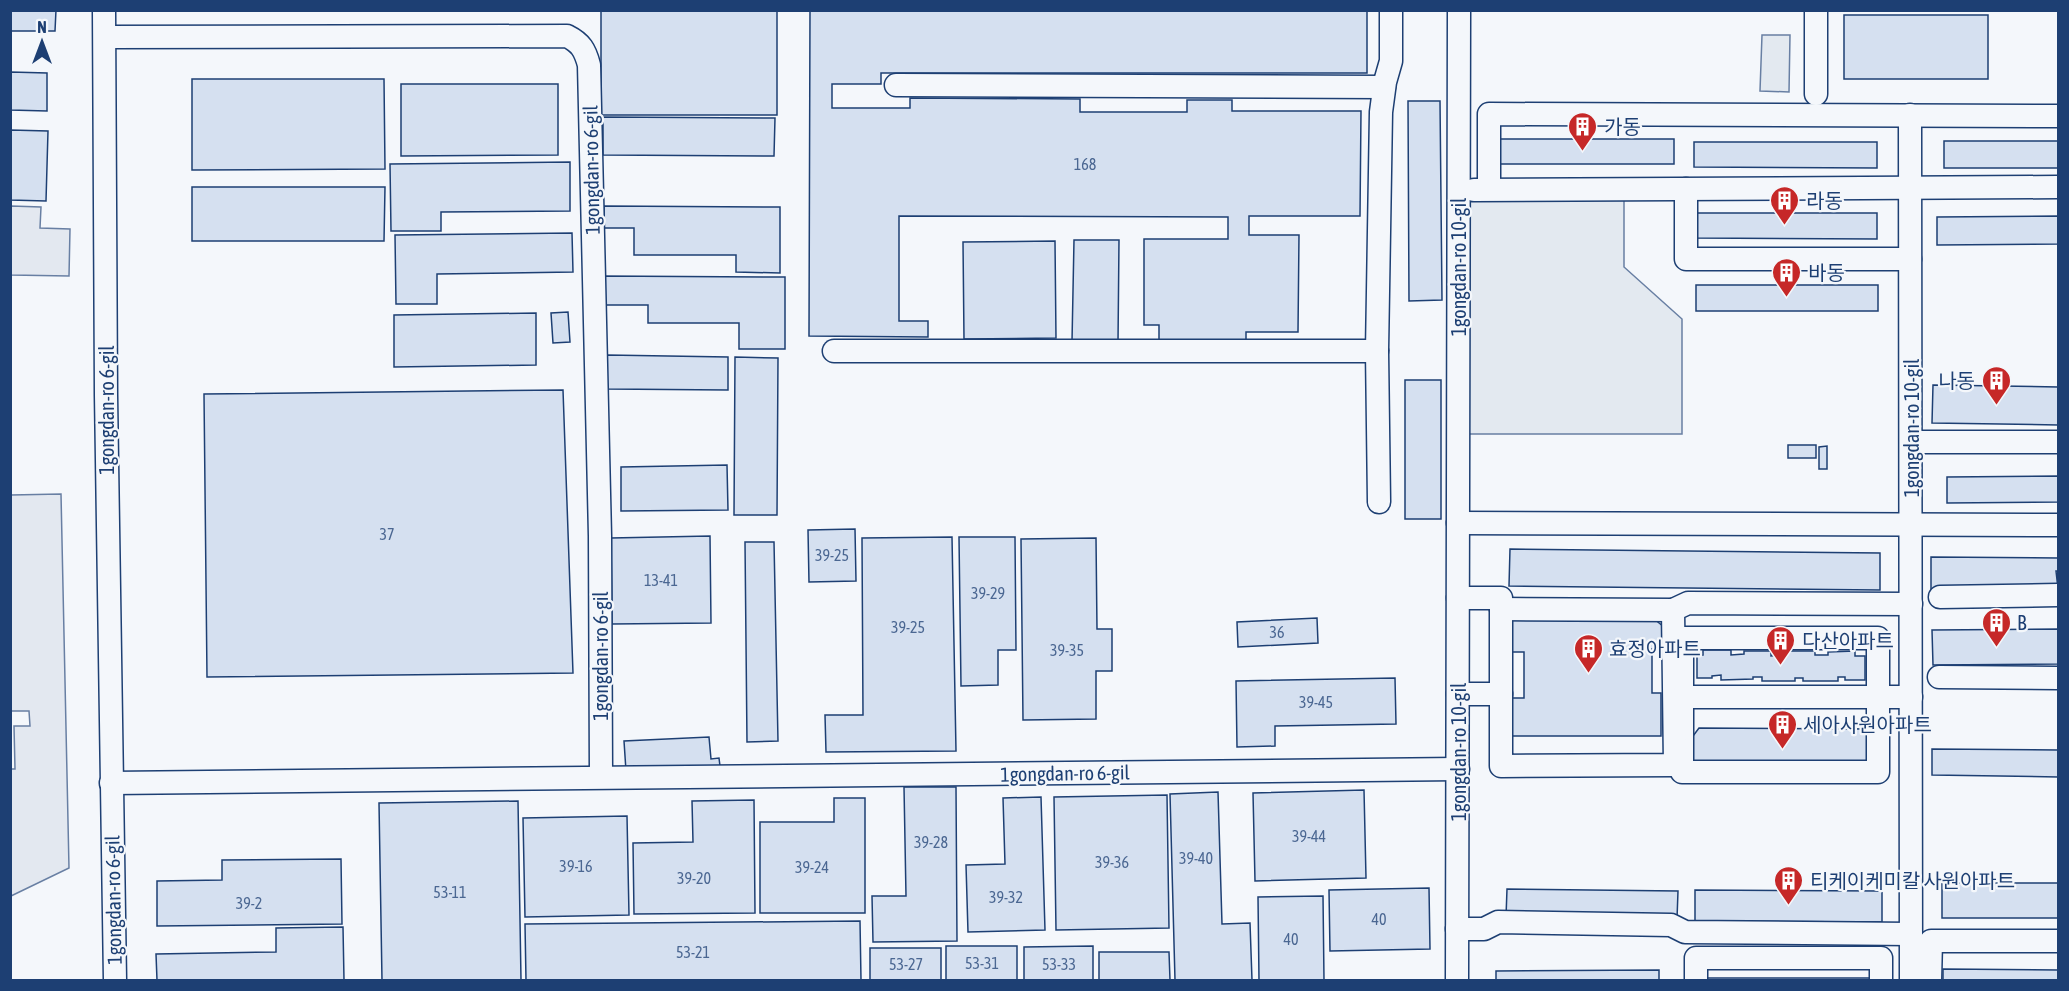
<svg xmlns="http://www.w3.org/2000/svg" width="2069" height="991" viewBox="0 0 2069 991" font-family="'Asap Condensed','Noto Sans KR',sans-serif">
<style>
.green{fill:#e3e9f0;stroke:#687fa3;stroke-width:1.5}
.parking{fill:#e3e8f0;stroke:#687fa3;stroke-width:1.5}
.building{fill:#d5e0f0;stroke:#1d3f73;stroke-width:1.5}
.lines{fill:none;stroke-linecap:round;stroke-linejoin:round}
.minor-casing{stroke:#1d3f73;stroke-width:25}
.minor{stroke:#f4f7fb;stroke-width:22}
.labels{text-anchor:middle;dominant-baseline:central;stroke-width:4.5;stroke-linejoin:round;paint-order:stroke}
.number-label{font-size:16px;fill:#4b6792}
.poi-label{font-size:20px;fill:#1d3f73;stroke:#f4f7fb;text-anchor:start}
.street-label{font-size:20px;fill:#1d3f73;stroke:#f4f7fb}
</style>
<rect width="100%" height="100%" fill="#f4f7fb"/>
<g class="green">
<polygon points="1762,35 1790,35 1789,92 1760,91"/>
<polygon points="1469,198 1624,198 1624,267 1682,319 1682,434 1469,434"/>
</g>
<g class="parking">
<polygon points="11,206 41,207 40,228 70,229 69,276 11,275"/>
<polygon points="61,494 69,868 11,896 10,769 15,769 14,726 30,726 29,711 11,711 11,495"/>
</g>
<g class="building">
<polygon points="10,10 56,10 55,31 10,31"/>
<rect x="601" y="10" width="176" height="105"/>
<polygon points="810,10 1367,10 1367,73 881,73 881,84 832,84 832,108 910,108 910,98 1080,99 1080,112 1187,112 1187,100 1232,100 1232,111 1361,111 1360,216 1249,216 1249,235 1299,235 1298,332 1246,332 1246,345 1159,345 1159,325 1144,325 1144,239 1228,239 1228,217 899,216 899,321 928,321 928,337 809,336"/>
<rect x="1844" y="15" width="144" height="64"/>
<polygon points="10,72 47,73 47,111 10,110"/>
<polygon points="192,79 384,79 385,169 192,170"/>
<polygon points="401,84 558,84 558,155 401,156"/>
<polygon points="1408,101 1440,101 1442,300 1409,301"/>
<polygon points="603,117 775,118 774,156 603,155"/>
<polygon points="10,130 48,131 46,201 10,200"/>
<rect x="1492" y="139" width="182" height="25"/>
<rect x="1944" y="141" width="114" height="27"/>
<polygon points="1694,142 1877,142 1877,168 1694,167"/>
<polygon points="570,162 570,211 441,212 441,231 391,231 390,164"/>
<polygon points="192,187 385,187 384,241 192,241"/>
<polygon points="604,206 780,207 780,273 736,272 736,255 634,255 634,228 604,228"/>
<polygon points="1694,213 1877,213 1877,239 1694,238"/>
<polygon points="2058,216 2058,244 1937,245 1937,217"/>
<polygon points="572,233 573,272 437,274 437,304 396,304 395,235"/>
<polygon points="1074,240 1119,240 1118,343 1072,342"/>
<polygon points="1055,241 1056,338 964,339 963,242"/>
<polygon points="600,276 785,277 785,349 739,349 739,323 648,323 648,305 600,305"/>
<rect x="1696" y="285" width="182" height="26"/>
<polygon points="568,312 570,342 553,343 551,313"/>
<polygon points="536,313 536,365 394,367 394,315"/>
<polygon points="607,355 728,357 728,390 607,389"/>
<polygon points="735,357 778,358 777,515 734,515"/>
<rect x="1405" y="380" width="36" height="139"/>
<polygon points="1933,385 2058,387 2058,425 1932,423"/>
<polygon points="563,390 573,673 207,677 204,394"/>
<rect x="1788" y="445" width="28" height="13"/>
<polygon points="1827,446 1827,469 1819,469 1819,447"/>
<polygon points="727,465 728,510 621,511 621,467"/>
<polygon points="2058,476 2058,502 1947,503 1947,477"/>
<polygon points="855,529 856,581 809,582 808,530"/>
<polygon points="710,536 711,623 612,624 611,538"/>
<polygon points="952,537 956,751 826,752 825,715 863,715 862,538"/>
<polygon points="959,537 1015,537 1016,650 998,650 998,685 961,686"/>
<polygon points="1096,538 1097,629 1112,629 1112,671 1096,671 1096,719 1023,720 1021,539"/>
<polygon points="745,542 774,542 778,741 747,742"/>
<polygon points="1510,549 1880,553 1880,590 1509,586"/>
<polygon points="1931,557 2058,558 2058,571 2056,571 2058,589 1931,589"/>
<polygon points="1504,614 1648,614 1664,627 1664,649 1652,649 1652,693 1661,693 1661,736 1506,736 1506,698 1524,698 1524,652 1504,652"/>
<polygon points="1317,618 1318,643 1238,647 1237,622"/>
<polygon points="2058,629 2058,664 1933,665 1932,630"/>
<polygon points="1703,650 1731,650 1731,655 1744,654 1744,651 1771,651 1771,656 1785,655 1785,651 1815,651 1815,655 1828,655 1828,652 1855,651 1855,656 1865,656 1865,680 1845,680 1845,677 1838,677 1838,681 1803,681 1803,678 1795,678 1795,681 1762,681 1762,677 1753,677 1753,679 1721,680 1721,675 1712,676 1712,678 1697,678 1697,655 1703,655"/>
<polygon points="1395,678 1396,724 1275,726 1275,746 1237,747 1236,681"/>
<polygon points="1699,728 1871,729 1870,765 1693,764 1693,736"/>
<polygon points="709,737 711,759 719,758 720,766 626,771 624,741"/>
<polygon points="1932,749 2058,750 2058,777 1932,775"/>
<polygon points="904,787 956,787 957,941 873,942 872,896 906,896"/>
<polygon points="1364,790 1366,878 1255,881 1253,793"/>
<polygon points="1218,792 1222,924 1250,923 1252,980 1175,980 1170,794"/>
<polygon points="1167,795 1169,928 1056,930 1054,797"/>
<polygon points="1041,797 1045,930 968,932 966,865 1005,864 1003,798"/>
<polygon points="834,798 865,798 865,913 760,913 760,822 834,822"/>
<polygon points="754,800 755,913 634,914 633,843 693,842 692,801"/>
<polygon points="518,801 521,980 382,980 379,803"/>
<polygon points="627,816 629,915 525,917 523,818"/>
<polygon points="341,859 342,924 157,926 157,881 222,880 222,860"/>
<rect x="1942" y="883" width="116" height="35"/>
<polygon points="1429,888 1430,949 1330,951 1329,890"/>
<polygon points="1507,889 1678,891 1677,919 1506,917"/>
<polygon points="1695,890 1882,891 1882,922 1695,921"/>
<polygon points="1323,896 1324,980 1259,980 1258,897"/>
<polygon points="860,921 861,980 526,980 525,924"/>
<polygon points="343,927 344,980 157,980 156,954 276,952 276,928"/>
<rect x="946" y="946" width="71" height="34"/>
<polygon points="1093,946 1093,980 1024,980 1024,947"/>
<rect x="870" y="948" width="71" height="32"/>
<polygon points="1099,952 1169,952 1170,980 1099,980"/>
<polygon points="1943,969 2058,970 2058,980 1943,980"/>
<polygon points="1659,970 1659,980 1496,980 1496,971"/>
<rect x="1701" y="978" width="172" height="2"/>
</g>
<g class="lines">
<defs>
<g id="minor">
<polyline points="104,10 106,395 115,980"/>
<polyline points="1816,10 1816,94"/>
<path d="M105 37 567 36C581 43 585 50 589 65L600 536 601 776"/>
<polyline points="896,85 1384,87"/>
<polyline points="1910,115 1911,980"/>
<polyline points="1489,189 1489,114 2058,116"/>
<polyline points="1686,189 1686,259 1910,259"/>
<polyline points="1474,190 2058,187"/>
<polyline points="834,351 1377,351"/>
<polyline points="1911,442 2058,442"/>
<polyline points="1379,502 1377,351 1381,112 1385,82 1391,61 1391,10"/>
<polyline points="1458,523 2058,525"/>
<polyline points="1940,597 2058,595"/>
<polyline points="1458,598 1501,598 1501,694"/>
<polyline points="1501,609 1673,610"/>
<rect x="1682" y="638" width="196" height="134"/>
<polyline points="1939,677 2058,678"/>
<polyline points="1458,694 1501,694 1501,766 1675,765 1673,610 1688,603 1911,604"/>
<polyline points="1682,697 1911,697"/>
<polyline points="111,783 1458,769"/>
<polyline points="1457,929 1484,929 1498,922 1671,925 1685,932 1911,934"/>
<polyline points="1457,980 1459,10"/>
<polyline points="1696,980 1696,958 1881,958 1881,980"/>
<polyline points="1930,980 1931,941 2058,941"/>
</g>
</defs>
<use href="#minor" class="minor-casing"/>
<use href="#minor" class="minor"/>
</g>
<defs>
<symbol id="building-pin" viewBox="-11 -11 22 30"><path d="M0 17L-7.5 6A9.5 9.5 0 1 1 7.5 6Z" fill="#c62828" stroke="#f4f7fb"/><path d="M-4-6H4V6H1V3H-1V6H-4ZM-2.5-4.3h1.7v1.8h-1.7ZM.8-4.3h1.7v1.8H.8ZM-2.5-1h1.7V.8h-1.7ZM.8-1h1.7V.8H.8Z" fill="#fff"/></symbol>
</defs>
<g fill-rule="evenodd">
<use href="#building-pin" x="1566" y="110" width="33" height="45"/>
<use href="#building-pin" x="1768" y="184" width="33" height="45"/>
<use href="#building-pin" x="1770" y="256" width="33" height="45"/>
<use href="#building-pin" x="1980" y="364" width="33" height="45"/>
<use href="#building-pin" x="1980" y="606" width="33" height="45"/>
<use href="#building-pin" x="1764" y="624" width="33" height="45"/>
<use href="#building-pin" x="1572" y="632" width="33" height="45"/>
<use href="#building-pin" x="1766" y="708" width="33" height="45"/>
<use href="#building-pin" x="1772" y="864" width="33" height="45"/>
</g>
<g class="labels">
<g class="number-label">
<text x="1085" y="164">168</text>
<text x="387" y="534">37</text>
<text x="832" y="555">39-25</text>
<text x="661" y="580">13-41</text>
<text x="988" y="593">39-29</text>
<text x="908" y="627">39-25</text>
<text x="1277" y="632">36</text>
<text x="1067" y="650">39-35</text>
<text x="1316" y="702">39-45</text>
<text x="1309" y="836">39-44</text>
<text x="931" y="842">39-28</text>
<text x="1196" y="858">39-40</text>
<text x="1112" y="862">39-36</text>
<text x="576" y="866">39-16</text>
<text x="812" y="867">39-24</text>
<text x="694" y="878">39-20</text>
<text x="450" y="892">53-11</text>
<text x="1006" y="897">39-32</text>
<text x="249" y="903">39-2</text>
<text x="1379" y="919">40</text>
<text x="1291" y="939">40</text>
<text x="693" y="952">53-21</text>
<text x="982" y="963">53-31</text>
<text x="906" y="964">53-27</text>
<text x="1059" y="964">53-33</text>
</g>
<g class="poi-label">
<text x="1604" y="126">가동</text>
<text x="1806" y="200">라동</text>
<text x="1808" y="272">바동</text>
<text x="1975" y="380" text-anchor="end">나동</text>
<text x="2017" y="622">B</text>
<text x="1802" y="640">다산아파트</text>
<text x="1609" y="648">효정아파트</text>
<text x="1803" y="724">세아사원아파트</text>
<text x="1810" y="880">티케이케미칼 사원아파트</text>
</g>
<g class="street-label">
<text transform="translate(591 170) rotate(-91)">1gongdan-ro 6-gil</text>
<text transform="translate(1458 267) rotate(-90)">1gongdan-ro 10-gil</text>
<text transform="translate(106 410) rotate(-90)">1gongdan-ro 6-gil</text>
<text transform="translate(1911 428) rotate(-90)">1gongdan-ro 10-gil</text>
<text transform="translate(600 656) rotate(-90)">1gongdan-ro 6-gil</text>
<text transform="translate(1458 752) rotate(-90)">1gongdan-ro 10-gil</text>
<text transform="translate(1065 773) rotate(-1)">1gongdan-ro 6-gil</text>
<text transform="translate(113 900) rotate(-91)">1gongdan-ro 6-gil</text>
</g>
</g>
<rect width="2069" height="991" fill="none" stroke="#1d3f73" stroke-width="24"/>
<g transform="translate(42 42)" stroke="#f4f7fb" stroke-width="4.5" paint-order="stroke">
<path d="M0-4.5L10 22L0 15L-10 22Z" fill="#1d3f73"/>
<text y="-9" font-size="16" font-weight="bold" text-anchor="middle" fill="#1d3f73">N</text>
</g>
</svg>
